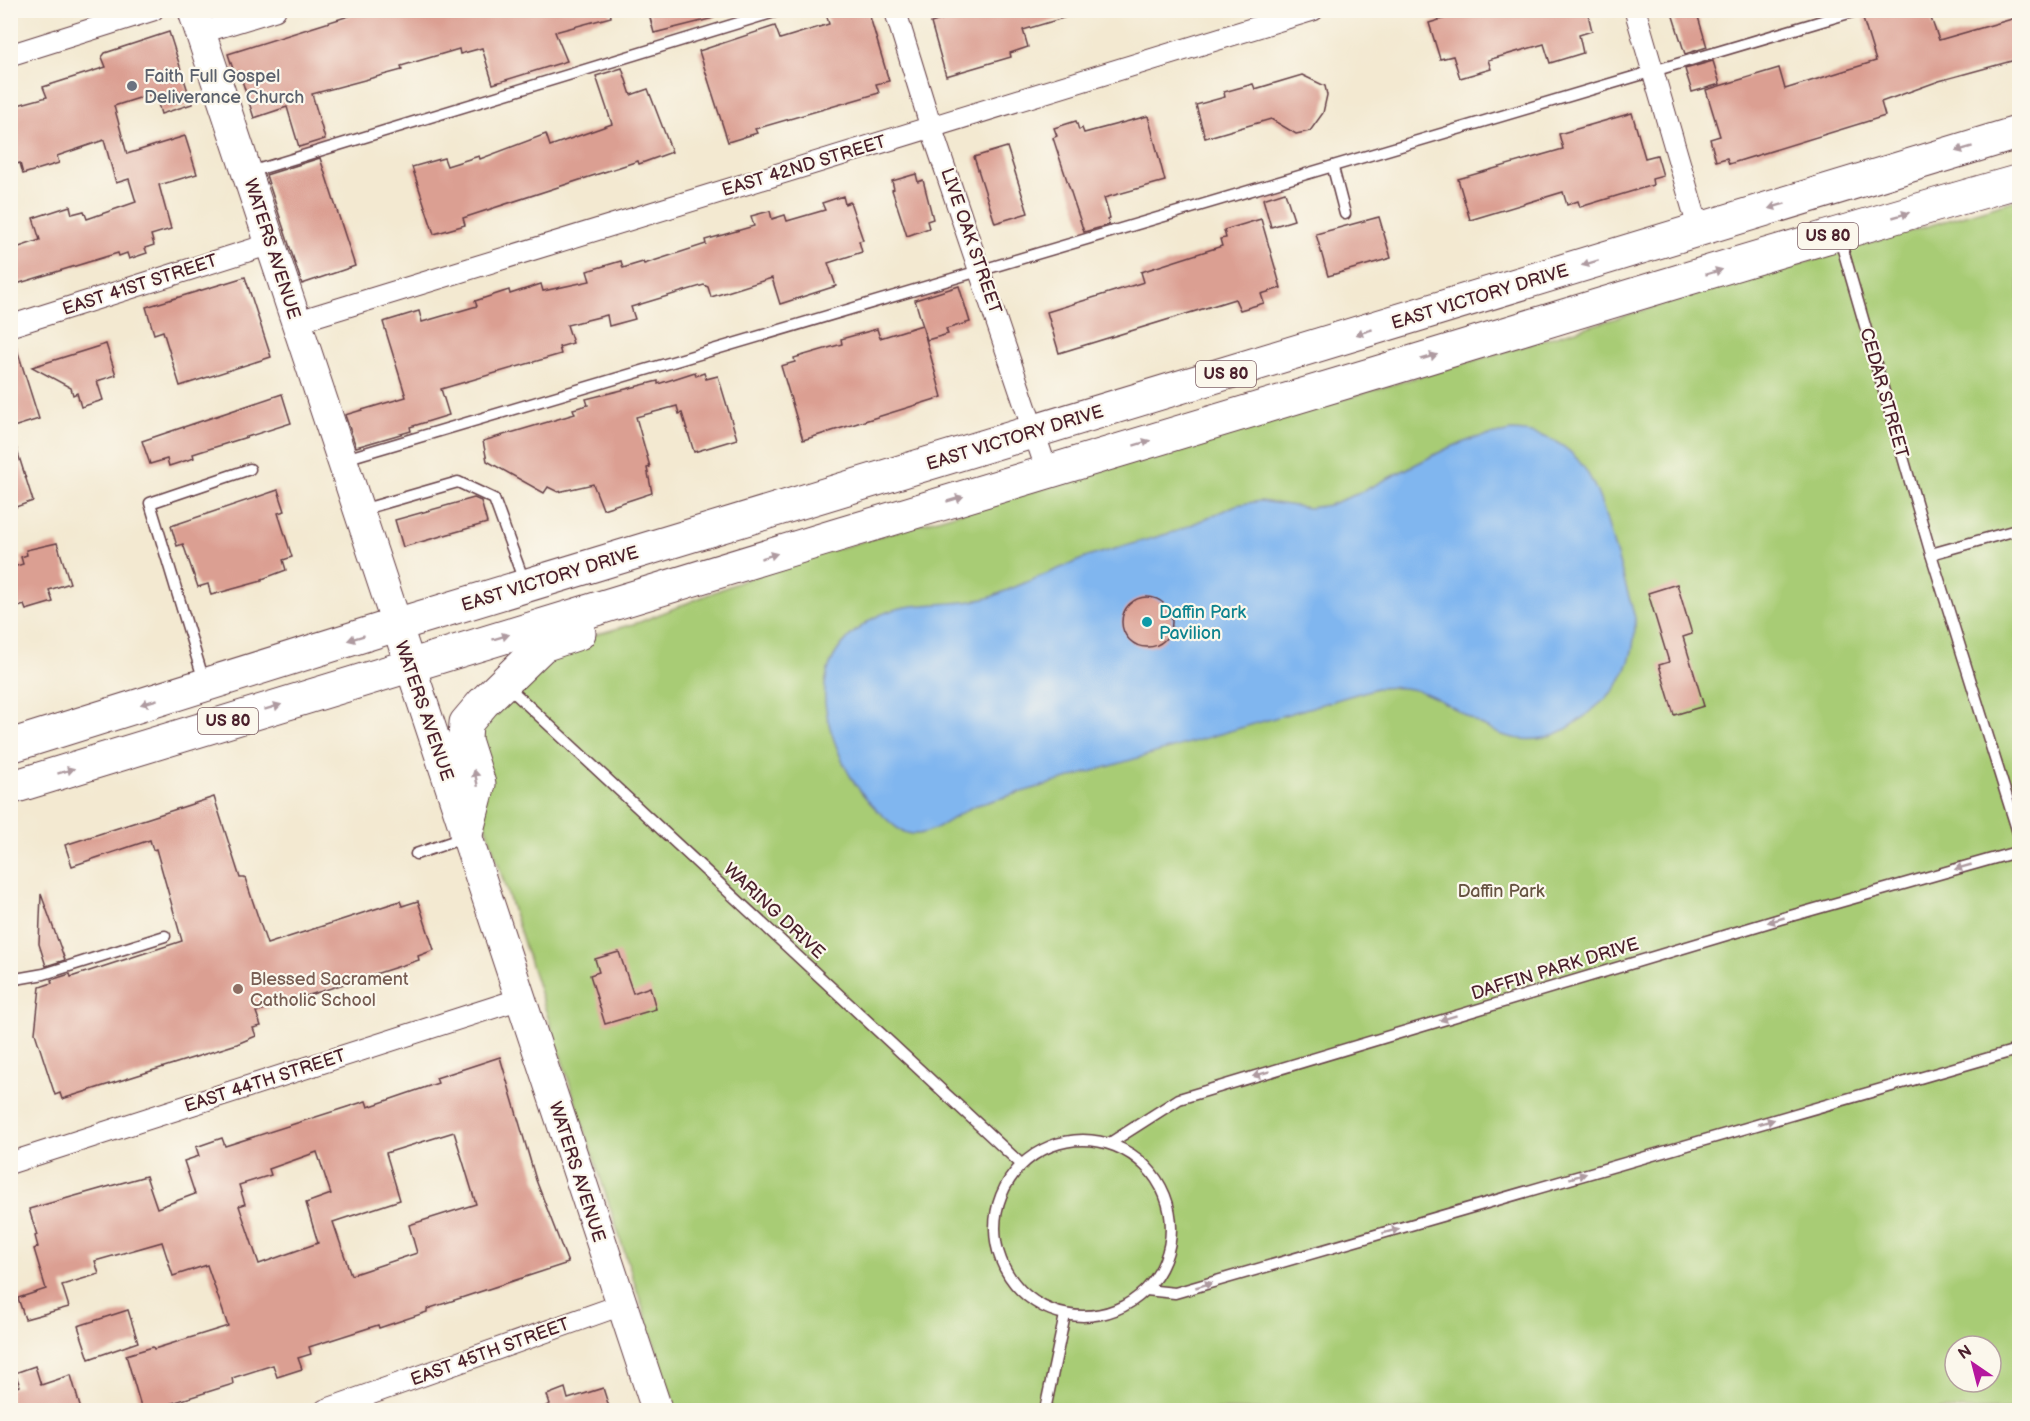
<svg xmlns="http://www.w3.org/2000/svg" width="2030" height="1421" viewBox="0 0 2030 1421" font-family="'Balsamiq Sans',sans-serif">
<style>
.green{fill:#a8cc75;stroke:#797650;stroke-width:1.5;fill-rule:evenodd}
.water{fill:#80b6ef;stroke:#656a8d;stroke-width:1.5}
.building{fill:#db9f92;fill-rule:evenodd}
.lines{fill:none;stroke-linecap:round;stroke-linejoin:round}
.service-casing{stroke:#633d44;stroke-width:13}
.minor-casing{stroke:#633d44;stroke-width:23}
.secondary-casing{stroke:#633d44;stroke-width:32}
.primary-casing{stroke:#633d44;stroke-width:35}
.service{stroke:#fff;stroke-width:10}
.minor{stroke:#fff;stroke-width:21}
.secondary{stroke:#fff;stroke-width:30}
.primary{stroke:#fff;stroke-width:33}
.oneway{fill:#ae9aa0}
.worship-dot{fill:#6b7280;stroke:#fbf7ec;stroke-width:2}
.culture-dot{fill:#0f9aa8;stroke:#fbf7ec;stroke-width:2}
.education-dot{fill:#8d6e63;stroke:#fbf7ec;stroke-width:2}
.labels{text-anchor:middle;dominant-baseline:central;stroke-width:4.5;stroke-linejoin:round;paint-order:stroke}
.shield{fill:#fbf7ec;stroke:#7f6065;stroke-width:1.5}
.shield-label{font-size:16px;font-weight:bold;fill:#4a1f2b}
.worship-label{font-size:18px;fill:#5b616d;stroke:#fbf7ec;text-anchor:start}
.street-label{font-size:18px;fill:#4a1f2b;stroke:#fbf7ec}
.culture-label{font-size:18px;fill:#0d838f;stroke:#fbf7ec;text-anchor:start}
.park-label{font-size:18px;fill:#665341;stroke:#fbf7ec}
.education-label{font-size:18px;fill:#785e54;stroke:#fbf7ec;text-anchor:start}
</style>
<rect width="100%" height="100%" fill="#fbf7ec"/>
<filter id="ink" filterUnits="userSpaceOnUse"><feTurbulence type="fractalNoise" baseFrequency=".0167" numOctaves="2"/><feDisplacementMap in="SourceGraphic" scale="12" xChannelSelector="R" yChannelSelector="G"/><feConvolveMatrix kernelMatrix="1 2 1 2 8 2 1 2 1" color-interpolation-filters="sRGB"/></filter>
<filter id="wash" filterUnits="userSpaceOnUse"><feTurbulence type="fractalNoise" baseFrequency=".008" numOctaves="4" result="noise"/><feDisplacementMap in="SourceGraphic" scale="24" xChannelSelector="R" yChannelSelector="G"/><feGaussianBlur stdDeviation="1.35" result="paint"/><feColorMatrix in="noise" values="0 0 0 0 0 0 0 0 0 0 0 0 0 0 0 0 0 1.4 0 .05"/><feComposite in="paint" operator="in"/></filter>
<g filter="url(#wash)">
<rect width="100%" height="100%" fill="#f3e9d1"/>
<path class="green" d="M2019 199V1410H676L483 818 477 723 570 642 640 622 779 566ZM1955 1346H1991V1382H1955Z"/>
<path class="water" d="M1512 431C1582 433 1598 486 1613 543 1621 568 1628 593 1635 618 1636 653 1626 684 1597 706 1585 716 1571 728 1556 734 1503 755 1471 712 1427 694 1411 687 1394 687 1377 688L974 806C956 814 934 835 913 834 899 834 886 818 876 809 855 788 844 768 834 740 815 688 823 650 872 619 909 597 952 609 991 597L1087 557 1177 531 1236 505 1260 501 1309 508 1329 505 1357 494 1448 448 1475 438Z"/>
<g id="blocks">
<g class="building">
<polygon points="368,10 610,10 611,17 555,32 567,61 493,84 482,48 460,54 459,49 401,66 402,70 312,94 325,139 299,147 287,107 254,118 239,71 234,72 228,54"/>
<polygon points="648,10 714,10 714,18 654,33"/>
<polygon points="825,10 868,10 889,81 876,84 879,93 755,129 757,133 728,142 699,51 775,26 780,39 829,24"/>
<polygon points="971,10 1069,10 1070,16 1023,30 1028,47 1010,53 1011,57 946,76 931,23"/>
<polygon points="1472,10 1587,10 1592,31 1579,35 1583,53 1550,63 1544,44 1488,60 1491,69 1460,78 1453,56 1440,59 1429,23"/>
<polygon points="1671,10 1696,10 1707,47 1685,54"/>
<polygon points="1893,10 1928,10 1939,40 2019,17 2019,59 1939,81 1881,102 1885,116 1729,164 1727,158 1716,161 1710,139 1720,136 1706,90 1779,68 1785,89 1876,61 1863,19"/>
<polygon points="169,32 192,104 161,114 155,93 114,106 127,154 185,136 197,174 159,185 171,229 151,235 154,245 145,248 147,253 129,259 127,253 119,256 118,253 10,286 10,250 40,240 33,218 70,206 72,214 84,211 87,219 136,202 129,179 116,183 104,140 57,156 59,163 23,174 20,163 10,166 10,107 47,97 43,87 106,67 102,57 105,53"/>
<polygon points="1713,61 1720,84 1692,92 1685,69"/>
<polygon points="622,68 631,95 648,89 672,152 639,164 638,161 463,218 465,225 434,234 412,167 444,158 447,166 479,156 480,159 546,134 550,146 612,124 596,76"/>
<polygon points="1302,75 1325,86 1327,95 1323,113 1310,131 1296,134 1271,119 1205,138 1196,105 1225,97 1224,92 1253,84 1255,89"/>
<polygon points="1632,113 1645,158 1657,155 1663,176 1652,179 1653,185 1580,207 1578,201 1567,205 1563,192 1470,220 1458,179 1563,149 1559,134"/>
<polygon points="1148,116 1165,181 1104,198 1110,218 1107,219 1109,225 1084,232 1053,138 1057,136 1054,128 1076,121 1079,130 1082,128 1084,133"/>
<polygon points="1007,147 1028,213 995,223 974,157"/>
<polygon points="320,158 355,266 302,284 266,175"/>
<polygon points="916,174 918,182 923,180 933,219 927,221 929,228 907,236 892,190 894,189 892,181"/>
<polygon points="1285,192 1294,220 1271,227 1263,199"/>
<polygon points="843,196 845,204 850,202 863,240 859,241 862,252 828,263 836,286 780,304 772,278 711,297 708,287 704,285 631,307 635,319 609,326 607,315 567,325 573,343 559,347 561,354 441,389 449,415 410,427 411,431 356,447 345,415 406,397 383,322 419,311 422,322 477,306 475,301 509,290 510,294 541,284 543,291 590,281 587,271 621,261 623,268 643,262 644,264 706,244 705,240 754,226 751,216 770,211 772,219 785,215 787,221 825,210 822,203"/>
<polygon points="1379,217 1391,258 1328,276 1316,234"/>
<polygon points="1261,219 1281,288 1261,294 1264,303 1240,310 1235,299 1059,353 1047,312 1144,282 1141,272 1222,246 1220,239 1226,238 1224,230"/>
<polygon points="245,277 271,357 180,386 163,331 154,334 146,307"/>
<polygon points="959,286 970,322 946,329 948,334 927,340 915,300"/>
<polygon points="922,325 942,397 803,440 781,366 795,362 794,358 842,344 841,339 877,329 880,338"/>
<polygon points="10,343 15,343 39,419 10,428"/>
<polygon points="106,344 116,375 97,381 103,400 81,407 77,393 73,395 71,388 32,367"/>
<polygon points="695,372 696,376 704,373 706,379 718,376 737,439 694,452 682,413 679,414 677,406 636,417 650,467 647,468 652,493 603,509 593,484 558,492 548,487 544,493 487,461 483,441 575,414 573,409 588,405 586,399 658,381 658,384"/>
<polygon points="282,394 291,423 193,454 194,458 169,466 167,459 150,464 142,441"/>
<polygon points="10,444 15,444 33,501 10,509"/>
<polygon points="278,490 285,511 278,513 292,557 283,560 286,570 262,579 262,581 211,595 208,584 198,587 183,544 177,546 171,526"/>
<polygon points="474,498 481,501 487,523 403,547 395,520"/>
<polygon points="57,543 70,583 49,590 53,602 26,610 24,605 10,610 10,568 23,564 21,557 27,555 26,550"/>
<polygon points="1677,584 1692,634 1683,637 1704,706 1674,715 1659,665 1669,662 1648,593"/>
<circle cx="1147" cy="622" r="25"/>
<polygon points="214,797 240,878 245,878 267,944 400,901 402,906 418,901 434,950 418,956 419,960 256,1012 261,1026 253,1028 256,1036 237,1044 62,1099 60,1093 55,1095 35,1033 40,987 52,983 51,980 70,974 71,977 182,941 156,849 153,850 150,840 72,866 65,845"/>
<polygon points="41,894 65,960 46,966 39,944"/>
<polygon points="619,952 633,993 650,987 656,1009 605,1024 590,975 599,972 595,959"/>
<path d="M500 1057 536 1180 568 1263 427 1309V1312L379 1328 378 1325 309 1347 311 1354 298 1358 302 1369 277 1377 273 1365 232 1378 233 1384 150 1410H142L126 1355 153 1347 154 1349 228 1326 207 1265 173 1276 162 1242 95 1261 99 1274 62 1285 69 1307 25 1319 18 1298 46 1289 34 1249 38 1247 35 1236 37 1235 29 1209 146 1176 157 1208 195 1194 184 1161 199 1156 196 1147 222 1138 225 1146 366 1101 368 1107 438 1083 436 1078ZM454 1132 476 1204 409 1225 417 1253 351 1275 333 1222 400 1200 386 1153ZM317 1152 331 1194 306 1203 318 1243 259 1264 239 1206 245 1204 239 1185 271 1175 269 1169Z"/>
<polygon points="128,1310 138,1342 89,1359 78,1326"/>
<polygon points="35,1366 41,1385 71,1375 81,1410 10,1410 10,1389 20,1386 15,1373"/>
<polygon points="565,1388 568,1399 603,1388 610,1410 547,1410 546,1406 550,1404 547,1395"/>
</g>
</g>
</g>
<g filter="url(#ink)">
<use href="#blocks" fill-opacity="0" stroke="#633d44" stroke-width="1.5"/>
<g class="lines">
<defs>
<g id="service">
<polyline points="1333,168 1345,214"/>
<polyline points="250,172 781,10"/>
<polyline points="1839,236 1931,554 2020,839"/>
<polyline points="345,459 1859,10"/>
<polyline points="361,510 458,482 494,499 525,584"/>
<polyline points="1931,554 2020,529"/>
<polyline points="204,681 150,503 250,469"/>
<polyline points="506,685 1021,1164"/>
<polyline points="416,854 463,838"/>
<polyline points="10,980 44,974 165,936"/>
<circle cx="1083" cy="1228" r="88"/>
<polyline points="1110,1143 1179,1099 1780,919 2020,851"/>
<polyline points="1146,1290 1175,1293 2020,1049"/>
<polyline points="1045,1410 1065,1315"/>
</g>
<g id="minor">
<polyline points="895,10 931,127 1047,471"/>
<polyline points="1635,10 1699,230"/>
<polyline points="200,33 275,10"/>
<polyline points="10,55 153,10"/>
<polyline points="296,322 1313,10"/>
<polyline points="10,326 270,244"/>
<polyline points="10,1163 520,999"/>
<polyline points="325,1410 621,1305"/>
</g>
<polyline id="secondary" points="193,10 657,1410"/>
<g id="primary">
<polyline points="10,746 396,625 2020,132"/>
<path d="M10 788C464 648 918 510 1373 374 1588 309 1803 242 2020 181"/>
<polyline points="466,834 479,784 465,740 466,723 483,703 543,645 579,633"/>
</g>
</defs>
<use href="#service" class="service-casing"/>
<use href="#minor" class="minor-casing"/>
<use href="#secondary" class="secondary-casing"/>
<use href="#primary" class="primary-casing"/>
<use href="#service" class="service"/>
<use href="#minor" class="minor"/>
<use href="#secondary" class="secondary"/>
<use href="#primary" class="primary"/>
</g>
<defs><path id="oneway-solid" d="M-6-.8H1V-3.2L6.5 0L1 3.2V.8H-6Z" transform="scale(1.5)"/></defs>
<g class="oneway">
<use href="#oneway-solid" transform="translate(1964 149) rotate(163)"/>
<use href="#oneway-solid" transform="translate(1777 206) rotate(163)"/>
<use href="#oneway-solid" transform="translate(1901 215) rotate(-16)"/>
<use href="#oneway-solid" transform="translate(1590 263) rotate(163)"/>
<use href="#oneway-solid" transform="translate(1714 272) rotate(-17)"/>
<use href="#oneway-solid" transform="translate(1364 332) rotate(163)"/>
<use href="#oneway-solid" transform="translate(1429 357) rotate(-17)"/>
<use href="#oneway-solid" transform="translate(1142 443) rotate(-17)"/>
<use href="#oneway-solid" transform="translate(955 499) rotate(-17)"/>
<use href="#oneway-solid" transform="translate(769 556) rotate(-17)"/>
<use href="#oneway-solid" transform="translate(501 637) rotate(-17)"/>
<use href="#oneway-solid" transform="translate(356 638) rotate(163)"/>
<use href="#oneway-solid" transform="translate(149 702) rotate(163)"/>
<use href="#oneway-solid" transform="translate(273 707) rotate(-17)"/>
<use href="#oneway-solid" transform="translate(66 771) rotate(-17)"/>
<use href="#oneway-solid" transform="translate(476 778) rotate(-102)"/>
<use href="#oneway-solid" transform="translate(1963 867) rotate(164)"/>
<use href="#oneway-solid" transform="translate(1776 920) rotate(164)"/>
<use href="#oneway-solid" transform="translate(1448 1018) rotate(163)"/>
<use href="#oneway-solid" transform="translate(1261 1074) rotate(163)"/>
<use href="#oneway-solid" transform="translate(1766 1122) rotate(-16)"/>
<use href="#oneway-solid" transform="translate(1578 1176) rotate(-16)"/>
<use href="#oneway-solid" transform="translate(1391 1231) rotate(-16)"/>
<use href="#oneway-solid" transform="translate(1204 1285) rotate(-16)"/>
</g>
</g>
<circle class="worship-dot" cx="132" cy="86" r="6"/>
<circle class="culture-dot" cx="1147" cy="622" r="6"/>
<circle class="education-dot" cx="238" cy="989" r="6"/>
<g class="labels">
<g class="shield">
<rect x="1798" y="223" width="60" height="26" rx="4.5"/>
<rect x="1196" y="361" width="60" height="26" rx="4.5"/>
<rect x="198" y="708" width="60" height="26" rx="4.5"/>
</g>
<g class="shield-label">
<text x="1828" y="236">US 80</text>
<text x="1226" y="374">US 80</text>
<text x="228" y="721">US 80</text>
</g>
<g class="worship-label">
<text x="144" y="76">Faith Full Gospel<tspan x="144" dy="21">Deliverance Church</tspan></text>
</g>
<g class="street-label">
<text transform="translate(804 166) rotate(-17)">EAST 42ND STREET</text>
<text transform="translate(971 241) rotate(71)">LIVE OAK STREET</text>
<text transform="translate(272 249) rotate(72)">WATERS AVENUE</text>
<text transform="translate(140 285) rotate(-18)">EAST 41ST STREET</text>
<text transform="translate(1480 297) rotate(-17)">EAST VICTORY DRIVE</text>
<text transform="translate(1884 393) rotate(74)">CEDAR STREET</text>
<text transform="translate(1015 438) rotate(-17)">EAST VICTORY DRIVE</text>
<text transform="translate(550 579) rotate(-17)">EAST VICTORY DRIVE</text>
<text transform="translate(424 711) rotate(71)">WATERS AVENUE</text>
<text transform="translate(774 911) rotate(43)">WARING DRIVE</text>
<text transform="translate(1555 969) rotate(-17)">DAFFIN PARK DRIVE</text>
<text transform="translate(265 1081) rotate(-18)">EAST 44TH STREET</text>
<text transform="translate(577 1172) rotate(72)">WATERS AVENUE</text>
<text transform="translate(490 1352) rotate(-20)">EAST 45TH STREET</text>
</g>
<g class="culture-label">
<text x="1159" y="612">Daffin Park<tspan x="1159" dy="21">Pavilion</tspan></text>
</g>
<g class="park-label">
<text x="1501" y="891">Daffin Park</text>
</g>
<g class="education-label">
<text x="250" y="979">Blessed Sacrament<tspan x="250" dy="21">Catholic School</tspan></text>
</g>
</g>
<rect width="2030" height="1421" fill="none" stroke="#fbf7ec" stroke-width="36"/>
<g transform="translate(1973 1364) rotate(325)"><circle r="28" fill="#fbf7ec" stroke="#b4a19f" stroke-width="1.5"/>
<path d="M0-4.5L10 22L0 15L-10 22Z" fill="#b5179e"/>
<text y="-9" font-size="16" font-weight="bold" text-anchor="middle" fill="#4a1f2b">N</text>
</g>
</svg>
